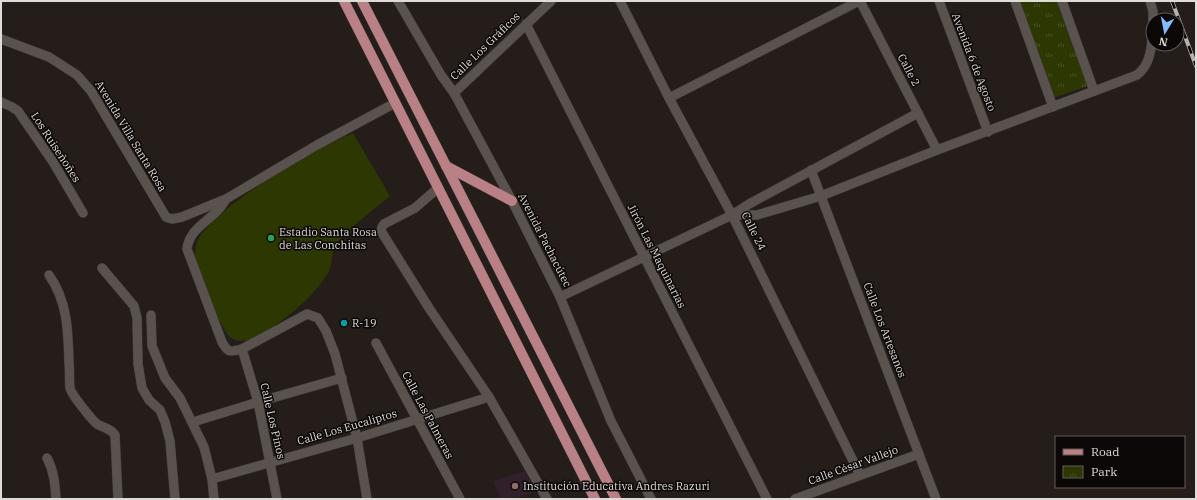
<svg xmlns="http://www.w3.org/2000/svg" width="1197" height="500" viewBox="0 0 1197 500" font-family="'IBM Plex Serif',serif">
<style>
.education{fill:#30202b}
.grass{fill:#2c3701}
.park{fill:url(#park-tufts)}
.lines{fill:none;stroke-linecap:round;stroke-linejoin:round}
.minor-casing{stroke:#3f3a38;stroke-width:10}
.primary-casing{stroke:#3f3a38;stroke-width:11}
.minor{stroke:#5a524e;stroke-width:9}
.primary{stroke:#b98086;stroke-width:10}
.rail-casing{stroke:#b5b0ad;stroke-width:4}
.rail{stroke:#0b0807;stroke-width:2.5;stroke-dasharray:8;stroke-linecap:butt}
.leisure-dot{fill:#2e9e5b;stroke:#0b0807;stroke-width:1.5}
.culture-dot{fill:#0f9aa8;stroke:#0b0807;stroke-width:1.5}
.education-dot{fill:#8d6e63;stroke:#0b0807;stroke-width:1.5}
.labels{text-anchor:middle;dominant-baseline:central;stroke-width:3;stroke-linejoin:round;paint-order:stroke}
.street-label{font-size:11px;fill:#dfdbd8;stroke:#0b0807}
.poi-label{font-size:11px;fill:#dfdbd8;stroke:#0b0807;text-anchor:start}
</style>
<defs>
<pattern id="park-tufts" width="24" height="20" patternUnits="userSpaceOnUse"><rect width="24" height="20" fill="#2c3701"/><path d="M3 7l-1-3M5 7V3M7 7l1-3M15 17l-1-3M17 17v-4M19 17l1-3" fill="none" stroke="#4a5325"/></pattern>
</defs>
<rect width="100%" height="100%" fill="#241d19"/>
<polygon class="education" points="525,471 537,492 514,499 501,499 493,481"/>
<path class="grass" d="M353 133 390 196C374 210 351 226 338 242 331 249 333 262 329 271 314 298 283 322 256 337 249 341 237 343 230 337 222 330 197 272 195 260 195 256 195 249 196 245 206 210 319 147 353 133Z"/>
<polygon class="park" points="1018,1 1059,1 1088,86 1053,98"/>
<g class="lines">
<defs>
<g id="minor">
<polyline points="398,1 441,75 454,93 512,201 560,297 611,421 651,499"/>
<polyline points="620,1 669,98 732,215 860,475"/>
<polyline points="860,1 937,150"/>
<polyline points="939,1 988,132"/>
<polyline points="1015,1 1053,107"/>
<polyline points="1062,1 1094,91"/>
<polyline points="1150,1 1153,11 1153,20"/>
<polyline points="526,24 767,499"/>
<polyline points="1,39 49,57 77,75 91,91 166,217 172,219 182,217 226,199"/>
<polyline points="454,93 551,1"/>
<polyline points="669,98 859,1"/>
<polyline points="1,102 12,107 18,111 53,162 83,213"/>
<polyline points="811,170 936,499"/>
<polyline points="438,188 415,208 384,224 382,227 381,231 429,308 489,397 547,499"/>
<path d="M732 215H757L821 196 937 150 1137 75C1151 64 1151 48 1153 32"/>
<polyline points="102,268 134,306 137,318 138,364 142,388 149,400 160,410 165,422 170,441 175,499"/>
<path d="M49 275C68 302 68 332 69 363 70 371 69 380 70 388 71 394 92 420 97 424 105 429 109 427 115 435L118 499"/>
<polyline points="560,297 732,215 749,204 918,113"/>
<polyline points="151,315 152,346 165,378 180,398 204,447 212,479 214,499"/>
<polyline points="376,343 460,499"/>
<polyline points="242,349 258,402 277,499"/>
<polyline points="193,422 258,402 342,378"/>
<path d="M47 458C54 471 55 484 56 499"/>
<polyline points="212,479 357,438 489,397"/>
<path d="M367 499 357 438 335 354 326 331 318 318 307 314 242 349C230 352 228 353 222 342L187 249C189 230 207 222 219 209 222 206 224 202 226 199L317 145 395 103"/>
<polyline points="795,499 919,454"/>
</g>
<g id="primary">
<polyline points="344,1 595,499"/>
<polyline points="362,1 616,499"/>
<polyline points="446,166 512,201"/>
</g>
</defs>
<use href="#minor" class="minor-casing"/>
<use href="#primary" class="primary-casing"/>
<use href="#minor" class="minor"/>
<use href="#primary" class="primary"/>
<defs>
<polyline id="rail" points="1172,1 1196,66"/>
</defs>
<use href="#rail" class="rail-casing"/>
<use href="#rail" class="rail"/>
</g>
<circle class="leisure-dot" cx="271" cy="238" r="4"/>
<circle class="culture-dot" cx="344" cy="323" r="4"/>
<circle class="education-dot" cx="515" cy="486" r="4"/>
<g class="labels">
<g class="street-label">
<text transform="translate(485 46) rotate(-44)">Calle Los Gráficos</text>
<text transform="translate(974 62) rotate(69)">Avenida 6 de Agosto</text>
<text transform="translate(909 70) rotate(62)">Calle 2</text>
<text transform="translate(131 136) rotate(59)">Avenida Villa Santa Rosa</text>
<text transform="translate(56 147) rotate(57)">Los Ruiseñoñes</text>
<text transform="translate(754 231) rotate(64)">Calle 24</text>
<text transform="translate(545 240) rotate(63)">Avenida Pachacútec</text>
<text transform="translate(657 256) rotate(63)">Jirón Las Maquinarias</text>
<text transform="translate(885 330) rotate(69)">Calle Los Artesanos</text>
<text transform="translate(428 415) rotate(62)">Calle Las Palmeras</text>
<text transform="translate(273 421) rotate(77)">Calle Los Pinos</text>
<text transform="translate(347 427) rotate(-16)">Calle Los Eucaliptos</text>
<text transform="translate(853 465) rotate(-20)">Calle César Vallejo</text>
</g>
<g class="poi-label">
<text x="279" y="232">Estadio Santa Rosa<tspan x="279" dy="13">de Las Conchitas</tspan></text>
<text x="352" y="323">R-19</text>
<text x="523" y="486">Institución Educativa Andres Razuri</text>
</g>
</g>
<rect width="1197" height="500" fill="none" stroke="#dfdbd8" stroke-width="4"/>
<rect x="1055" y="436" width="130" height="52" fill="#0b0807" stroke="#605c5b"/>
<rect x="1063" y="449" width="20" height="6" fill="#b98086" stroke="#605c5b"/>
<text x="1091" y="456" font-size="12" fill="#dfdbd8">Road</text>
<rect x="1063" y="466" width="20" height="12" fill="url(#park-tufts)" stroke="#605c5b"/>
<text x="1091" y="476" font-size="12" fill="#dfdbd8">Park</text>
<g transform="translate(1165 32) rotate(190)"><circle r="19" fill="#0b0807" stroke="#605c5b"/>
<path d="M0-3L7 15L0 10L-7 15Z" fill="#82bcfa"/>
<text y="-6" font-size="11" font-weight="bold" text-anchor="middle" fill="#dfdbd8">N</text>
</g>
</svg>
